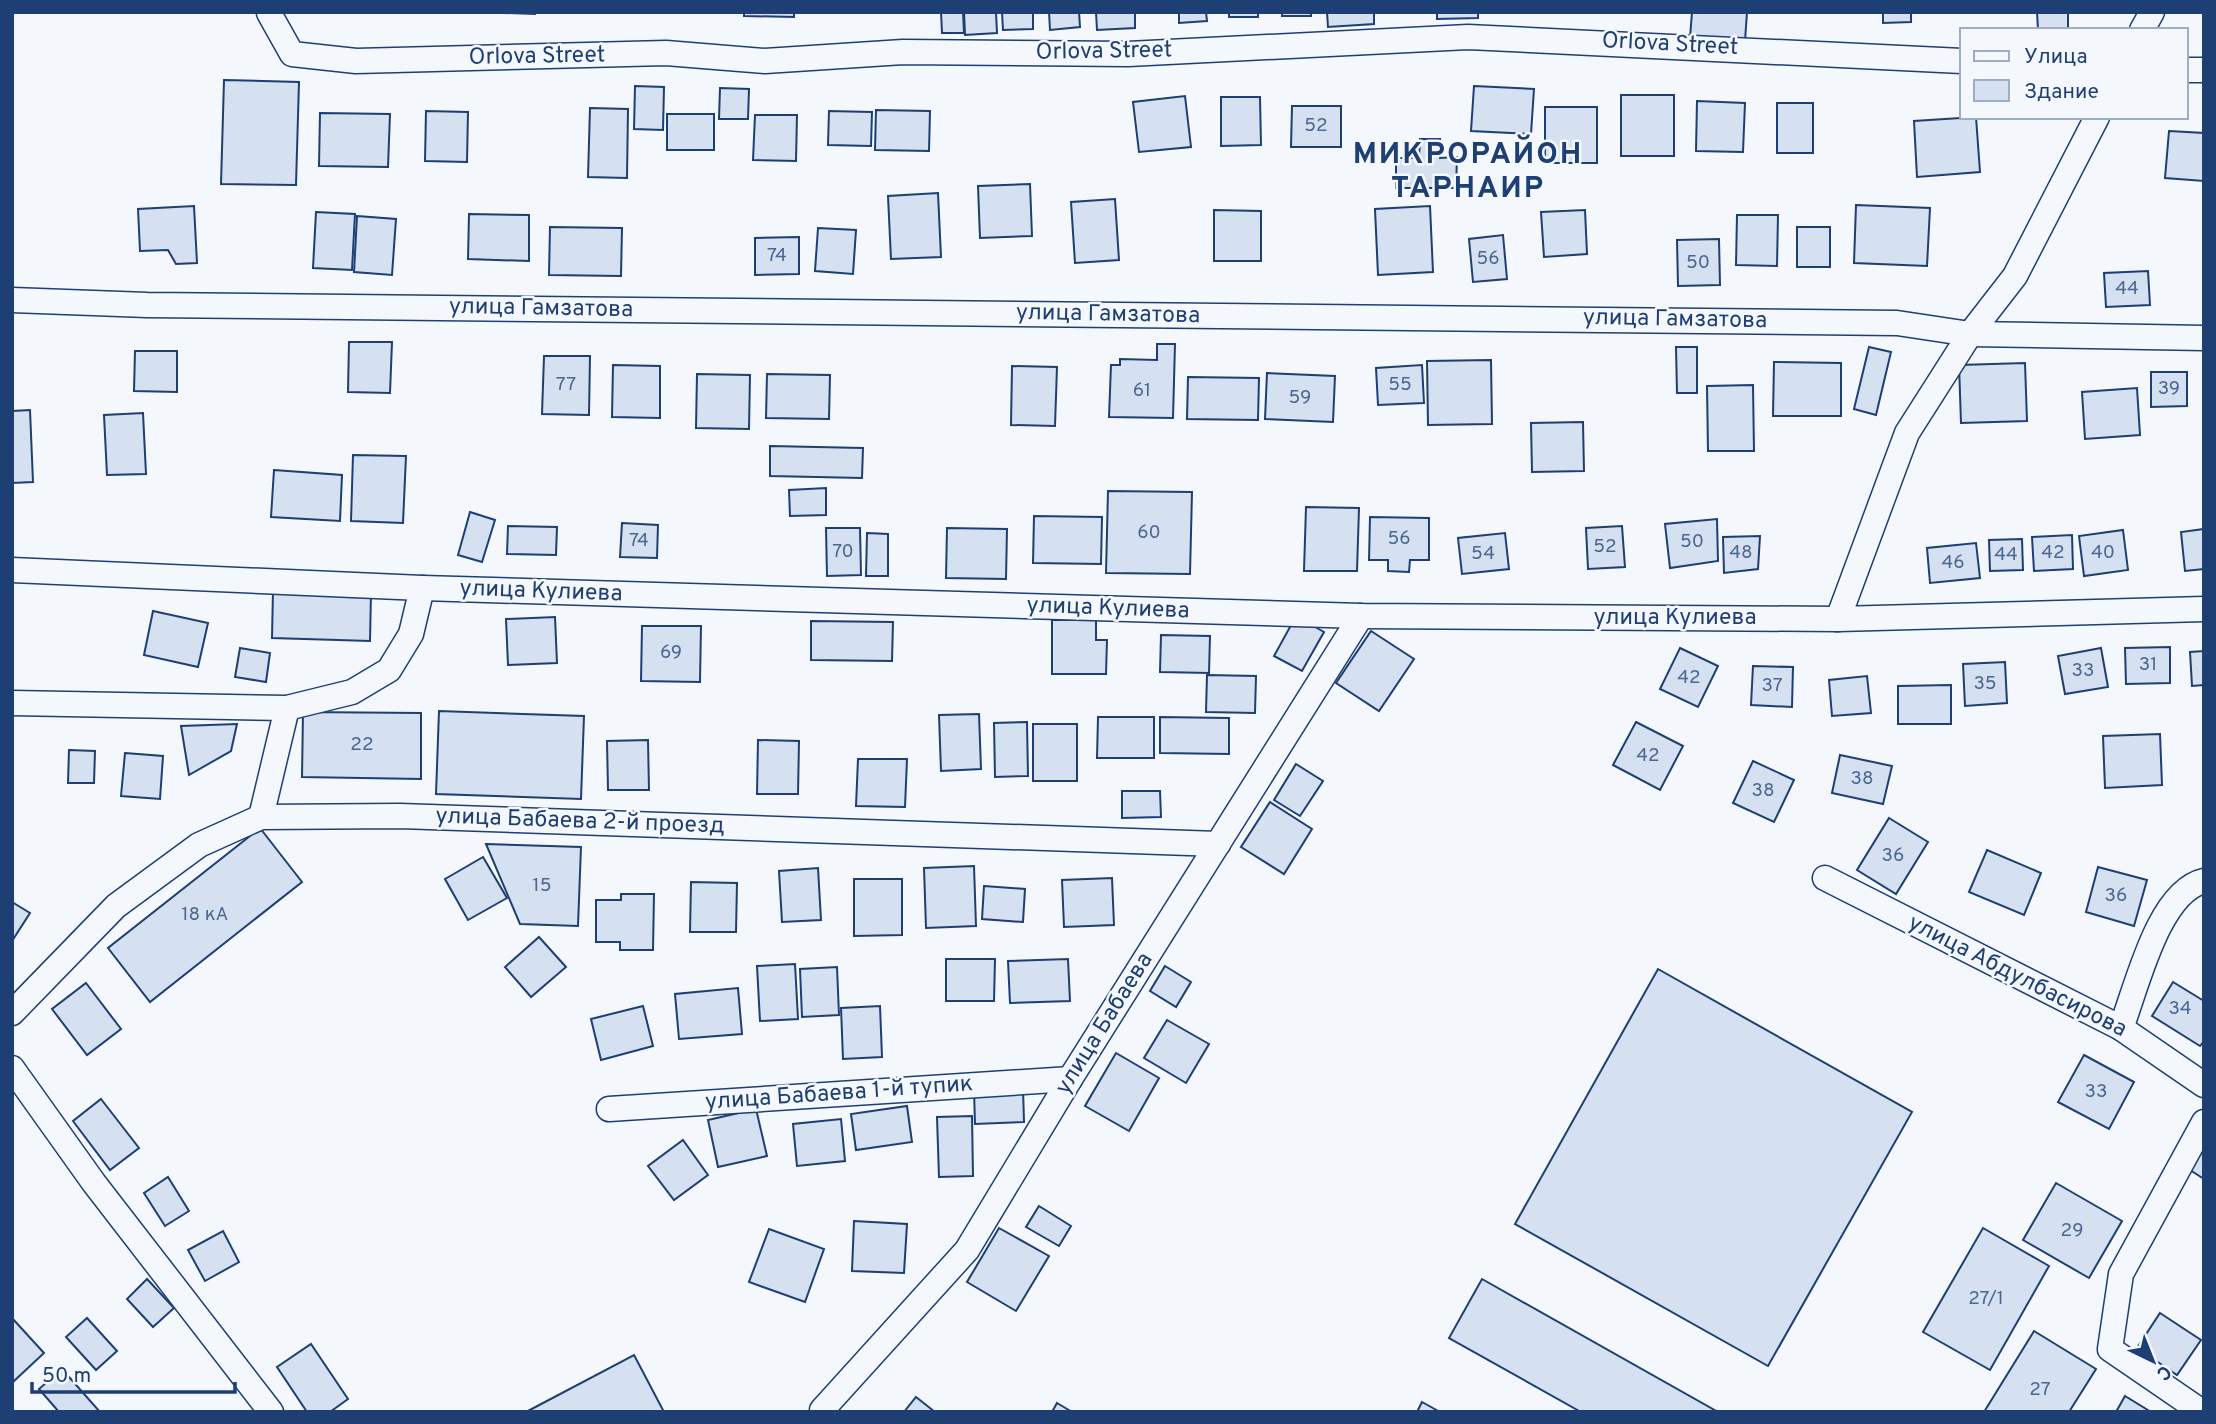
<svg xmlns="http://www.w3.org/2000/svg" width="2216" height="1424" viewBox="0 0 2216 1424" font-family="Overpass,sans-serif">
<style>
.building{fill:#d5e0f0;stroke:#1d3f73;stroke-width:2}
.lines{fill:none;stroke-linecap:round;stroke-linejoin:round}
.minor-casing{stroke:#1d3f73;stroke-width:27}
.minor{stroke:#f4f7fb;stroke-width:24}
.labels{text-anchor:middle;dominant-baseline:central;stroke-width:5;stroke-linejoin:round;paint-order:stroke}
.number-label{font-size:19px;fill:#4b6792}
.street-label{font-size:23px;fill:#1d3f73;stroke:#f4f7fb}
.district-label{font-size:30px;font-weight:bold;letter-spacing:2px;fill:#1d3f73;stroke:#f4f7fb}
</style>
<rect width="100%" height="100%" fill="#f4f7fb"/>
<g class="building">
<polygon points="477,12 535,12 535,14"/>
<polygon points="744,12 794,12 794,17 744,16"/>
<polygon points="941,12 963,12 964,33 942,33"/>
<polygon points="964,12 996,12 997,33 965,35"/>
<polygon points="1002,12 1033,12 1033,29 1003,30"/>
<polygon points="1049,12 1079,12 1080,27 1050,30"/>
<polygon points="1096,12 1135,12 1135,28 1097,30"/>
<polygon points="1179,12 1206,12 1207,21 1179,23"/>
<rect x="1229" y="12" width="29" height="5"/>
<rect x="1282" y="12" width="29" height="4"/>
<polygon points="1327,12 1374,12 1374,24 1328,27"/>
<polygon points="1437,12 1478,12 1478,18 1437,19"/>
<polygon points="1692,12 1747,12 1745,41 1690,38"/>
<polygon points="1883,12 1911,12 1911,22 1883,23"/>
<polygon points="2037,12 2068,12 2068,29 2038,30"/>
<polygon points="224,80 299,82 296,185 221,184"/>
<polygon points="635,86 664,87 663,130 634,129"/>
<polygon points="1474,86 1534,89 1531,134 1471,131"/>
<polygon points="720,88 749,89 748,119 719,119"/>
<rect x="1621" y="95" width="53" height="61"/>
<polygon points="1185,96 1191,147 1139,152 1133,102"/>
<polygon points="1221,97 1260,97 1261,145 1221,146"/>
<polygon points="1697,101 1745,103 1743,152 1696,151"/>
<rect x="1777" y="103" width="36" height="50"/>
<polygon points="1292,106 1341,106 1341,147 1291,147"/>
<rect x="1545" y="107" width="52" height="56"/>
<polygon points="590,108 628,109 627,178 588,177"/>
<polygon points="876,110 930,111 929,151 875,150"/>
<polygon points="426,111 468,112 467,162 425,161"/>
<polygon points="829,111 872,112 871,146 828,145"/>
<polygon points="320,113 390,114 388,167 319,166"/>
<rect x="667" y="114" width="47" height="36"/>
<polygon points="755,115 797,115 796,161 753,160"/>
<polygon points="1976,117 1980,172 1917,177 1914,121"/>
<polygon points="2169,131 2204,133 2204,181 2165,178"/>
<polygon points="1420,139 1440,139 1440,158 1457,157 1456,188 1396,188 1396,158 1419,158"/>
<polygon points="1030,184 1032,236 980,238 978,186"/>
<polygon points="938,193 941,257 891,259 888,196"/>
<polygon points="1115,199 1119,260 1075,263 1071,202"/>
<polygon points="1856,205 1930,208 1927,266 1854,263"/>
<polygon points="194,206 197,263 176,264 168,250 140,251 138,209"/>
<polygon points="1430,206 1433,272 1378,275 1375,209"/>
<polygon points="1214,210 1261,211 1261,261 1214,261"/>
<polygon points="1585,210 1587,254 1544,257 1541,212"/>
<polygon points="316,212 355,214 352,270 313,268"/>
<polygon points="469,214 529,215 529,261 468,259"/>
<polygon points="1737,215 1778,215 1777,266 1736,265"/>
<polygon points="357,216 396,219 392,275 354,272"/>
<polygon points="550,227 622,228 621,276 549,275"/>
<rect x="1797" y="227" width="33" height="40"/>
<polygon points="818,228 856,230 853,274 815,271"/>
<polygon points="1503,235 1507,279 1473,282 1469,239"/>
<polygon points="799,237 799,274 755,275 755,238"/>
<polygon points="1719,239 1720,285 1678,286 1677,240"/>
<polygon points="2148,271 2150,305 2106,307 2104,273"/>
<polygon points="349,342 392,342 390,393 348,392"/>
<polygon points="1157,344 1175,344 1173,418 1109,417 1111,365 1120,365 1120,359 1157,360"/>
<polygon points="1676,347 1697,347 1697,393 1677,393"/>
<polygon points="1869,347 1891,352 1876,415 1854,409"/>
<polygon points="135,351 177,351 177,392 134,391"/>
<polygon points="544,356 590,356 589,415 542,414"/>
<polygon points="1491,360 1492,424 1428,425 1427,361"/>
<polygon points="1774,362 1841,363 1841,416 1773,416"/>
<polygon points="2025,363 2027,421 1961,423 1959,365"/>
<polygon points="613,365 660,366 660,418 612,417"/>
<polygon points="1422,365 1424,403 1378,405 1376,368"/>
<polygon points="1012,366 1057,367 1055,426 1011,425"/>
<polygon points="2151,372 2187,372 2187,406 2151,407"/>
<polygon points="1267,373 1335,376 1333,422 1265,419"/>
<polygon points="697,374 750,375 749,429 696,428"/>
<polygon points="767,374 830,375 829,419 766,418"/>
<polygon points="1188,377 1259,378 1258,420 1187,419"/>
<polygon points="1753,385 1754,451 1708,451 1707,386"/>
<polygon points="2137,388 2140,435 2085,439 2082,392"/>
<polygon points="30,410 33,482 12,483 12,411"/>
<polygon points="143,413 146,474 107,475 104,415"/>
<polygon points="1583,422 1584,471 1532,472 1531,423"/>
<polygon points="770,446 863,448 862,478 770,476"/>
<polygon points="353,455 406,456 403,523 351,521"/>
<polygon points="274,470 342,475 340,521 271,517"/>
<polygon points="826,488 826,515 790,516 789,490"/>
<polygon points="1108,491 1192,492 1190,574 1106,573"/>
<polygon points="1306,507 1359,508 1357,571 1304,571"/>
<polygon points="470,512 495,520 482,562 458,555"/>
<polygon points="1034,516 1102,517 1101,564 1033,563"/>
<polygon points="1370,517 1429,518 1429,560 1410,560 1409,572 1388,571 1388,560 1369,560"/>
<polygon points="1717,519 1718,561 1670,568 1665,524"/>
<polygon points="622,523 658,525 657,558 620,557"/>
<polygon points="508,526 557,527 556,555 507,554"/>
<polygon points="1622,526 1625,567 1588,569 1586,528"/>
<polygon points="826,528 860,528 861,575 827,576"/>
<polygon points="947,528 1007,529 1006,579 946,578"/>
<polygon points="2204,529 2204,569 2185,571 2181,532"/>
<polygon points="2123,530 2128,570 2084,576 2079,536"/>
<polygon points="867,533 888,534 888,576 866,576"/>
<polygon points="1505,533 1509,569 1462,574 1458,538"/>
<polygon points="2072,535 2073,569 2034,571 2032,537"/>
<polygon points="1760,536 1758,569 1724,573 1723,537"/>
<polygon points="2022,539 2023,570 1990,571 1989,540"/>
<polygon points="1976,543 1980,578 1930,583 1927,548"/>
<polygon points="273,590 371,592 370,641 272,638"/>
<polygon points="153,611 208,623 198,667 144,655"/>
<polygon points="1296,616 1324,632 1302,671 1274,656"/>
<polygon points="555,617 557,663 508,665 506,619"/>
<polygon points="1052,620 1096,620 1096,640 1107,640 1106,674 1052,674"/>
<polygon points="811,621 893,622 892,661 811,660"/>
<polygon points="642,626 701,626 700,682 641,681"/>
<polygon points="1371,631 1414,659 1379,711 1336,683"/>
<polygon points="1161,635 1210,636 1209,673 1160,672"/>
<polygon points="2170,647 2170,683 2126,684 2125,648"/>
<polygon points="240,648 270,653 266,682 235,677"/>
<polygon points="1680,648 1718,666 1698,707 1660,689"/>
<polygon points="2101,648 2108,687 2065,694 2058,656"/>
<polygon points="2204,651 2204,685 2192,686 2190,652"/>
<polygon points="2005,662 2007,703 1965,706 1963,664"/>
<polygon points="1753,666 1793,667 1792,707 1751,705"/>
<polygon points="1207,675 1256,676 1255,713 1206,712"/>
<polygon points="1867,676 1871,713 1832,716 1829,680"/>
<polygon points="1951,685 1951,724 1898,724 1898,686"/>
<polygon points="439,711 584,716 581,799 436,794"/>
<polygon points="303,712 421,713 421,779 302,777"/>
<polygon points="979,714 981,769 941,771 939,715"/>
<polygon points="1098,717 1154,717 1154,758 1097,758"/>
<polygon points="1160,717 1229,718 1229,754 1160,753"/>
<polygon points="1027,722 1028,776 995,777 994,723"/>
<polygon points="1636,722 1683,746 1660,790 1613,765"/>
<polygon points="237,724 231,751 189,775 181,726"/>
<rect x="1033" y="724" width="44" height="57"/>
<polygon points="2160,734 2162,785 2105,788 2103,736"/>
<polygon points="648,740 649,790 608,790 607,741"/>
<polygon points="758,740 799,741 798,794 757,794"/>
<polygon points="69,750 95,751 94,783 68,783"/>
<polygon points="125,753 163,756 160,799 121,796"/>
<polygon points="1840,755 1892,766 1883,804 1832,793"/>
<polygon points="858,759 907,759 905,807 856,806"/>
<polygon points="1753,761 1794,780 1774,822 1733,803"/>
<polygon points="1296,764 1323,781 1300,816 1274,800"/>
<polygon points="1122,791 1160,791 1161,817 1122,818"/>
<polygon points="1270,802 1312,829 1284,874 1241,847"/>
<polygon points="1889,818 1928,842 1896,894 1857,870"/>
<polygon points="260,828 302,882 150,1002 108,948"/>
<polygon points="486,844 581,847 578,926 520,924"/>
<polygon points="1987,850 2041,873 2024,915 1969,892"/>
<polygon points="483,857 507,898 468,920 445,879"/>
<polygon points="974,866 976,926 926,928 924,868"/>
<polygon points="2098,867 2147,880 2134,926 2086,912"/>
<polygon points="818,868 821,920 782,922 779,871"/>
<polygon points="1112,878 1114,925 1064,927 1062,880"/>
<polygon points="854,879 902,879 902,935 854,936"/>
<polygon points="691,882 737,883 736,932 690,932"/>
<polygon points="984,886 1025,889 1023,922 982,919"/>
<polygon points="621,894 654,894 653,950 620,950 620,942 596,942 596,900 621,900"/>
<polygon points="12,902 30,913 12,941"/>
<polygon points="539,937 566,967 531,997 505,967"/>
<polygon points="946,959 995,959 994,1001 946,1001"/>
<polygon points="1068,959 1070,1001 1010,1003 1008,961"/>
<polygon points="795,964 798,1019 760,1021 757,966"/>
<polygon points="1165,966 1191,982 1176,1007 1150,991"/>
<polygon points="837,967 839,1015 802,1017 800,969"/>
<polygon points="1658,969 1912,1112 1768,1366 1515,1224"/>
<polygon points="2173,982 2204,1001 2204,1041 2200,1046 2152,1016"/>
<polygon points="86,983 121,1029 87,1055 52,1009"/>
<polygon points="738,988 742,1034 679,1039 675,994"/>
<polygon points="643,1006 653,1046 601,1060 591,1019"/>
<polygon points="880,1006 882,1057 843,1059 841,1008"/>
<polygon points="1167,1020 1209,1044 1186,1083 1144,1058"/>
<polygon points="1116,1053 1159,1078 1129,1131 1085,1106"/>
<polygon points="2084,1055 2134,1082 2109,1129 2058,1102"/>
<polygon points="1023,1088 1024,1122 975,1124 974,1090"/>
<polygon points="101,1099 139,1148 110,1170 73,1121"/>
<polygon points="907,1106 912,1142 856,1150 851,1114"/>
<polygon points="756,1109 767,1156 718,1167 708,1120"/>
<polygon points="972,1116 973,1176 939,1177 937,1117"/>
<polygon points="841,1119 845,1161 797,1166 793,1124"/>
<polygon points="683,1140 708,1175 674,1200 648,1166"/>
<polygon points="2204,1149 2204,1179 2190,1170"/>
<polygon points="168,1177 189,1211 165,1226 144,1193"/>
<polygon points="2056,1183 2122,1221 2089,1278 2023,1240"/>
<polygon points="1039,1206 1071,1226 1059,1246 1026,1227"/>
<polygon points="854,1221 907,1224 904,1273 852,1271"/>
<polygon points="999,1228 1049,1256 1016,1311 967,1282"/>
<polygon points="1983,1228 2049,1266 1990,1370 1923,1332"/>
<polygon points="769,1229 824,1249 805,1302 749,1282"/>
<polygon points="223,1231 239,1262 205,1281 188,1250"/>
<polygon points="147,1279 174,1308 153,1327 127,1299"/>
<polygon points="1482,1279 1718,1412 1581,1412 1449,1338"/>
<polygon points="2160,1313 2201,1340 2177,1375 2137,1348"/>
<polygon points="12,1318 44,1353 14,1381 12,1379"/>
<polygon points="87,1318 117,1351 96,1370 66,1337"/>
<polygon points="2034,1331 2096,1369 2069,1412 1984,1412"/>
<polygon points="311,1344 348,1399 330,1412 307,1412 277,1367"/>
<polygon points="634,1355 664,1412 526,1412"/>
<polygon points="62,1369 100,1412 59,1412 39,1389"/>
<polygon points="2125,1396 2151,1412 2116,1412"/>
<polygon points="916,1397 935,1412 904,1412"/>
<polygon points="1422,1402 1440,1412 1417,1412"/>
<polygon points="1057,1403 1072,1412 1052,1412"/>
</g>
<g class="lines">
<defs>
<g id="minor">
<polyline points="269,13 292,54 356,61 666,53 765,61 903,52 1128,54 1468,37 1962,61"/>
<polyline points="2142,30 2152,12"/>
<polyline points="2186,70 2204,70"/>
<polyline points="12,300 147,305 1897,323 1970,334 2204,338"/>
<polyline points="12,570 422,588 1361,616 1838,619 2204,609"/>
<polyline points="1838,619 1907,433 1970,334 2015,276 2097,117"/>
<polyline points="12,703 287,708 352,692 389,670 411,634 422,588"/>
<polyline points="261,817 287,708"/>
<polyline points="1825,878 2121,1028 2204,1085"/>
<polyline points="12,1013 116,906 199,845 261,817 400,816 1218,844"/>
<path d="M2121 1028C2137 987 2158 892 2204 881"/>
<polyline points="12,1068 94,1183 271,1412"/>
<polyline points="609,1109 1070,1079"/>
<polyline points="822,1410 967,1250 1070,1079 1361,616"/>
<polyline points="2202,1412 2110,1349 2121,1274 2204,1122"/>
</g>
</defs>
<use href="#minor" class="minor-casing"/>
<use href="#minor" class="minor"/>
</g>
<g class="labels">
<g class="number-label">
<text x="1316" y="126">52</text>
<text x="777" y="256">74</text>
<text x="1488" y="259">56</text>
<text x="1698" y="263">50</text>
<text x="2127" y="289">44</text>
<text x="566" y="385">77</text>
<text x="1400" y="385">55</text>
<text x="2169" y="389">39</text>
<text x="1142" y="391">61</text>
<text x="1300" y="398">59</text>
<text x="1149" y="533">60</text>
<text x="1399" y="539">56</text>
<text x="639" y="541">74</text>
<text x="1692" y="542">50</text>
<text x="1605" y="547">52</text>
<text x="843" y="552">70</text>
<text x="1741" y="553">48</text>
<text x="2053" y="553">42</text>
<text x="2103" y="553">40</text>
<text x="1483" y="554">54</text>
<text x="2006" y="555">44</text>
<text x="1953" y="563">46</text>
<text x="671" y="653">69</text>
<text x="2148" y="665">31</text>
<text x="2083" y="671">33</text>
<text x="1689" y="678">42</text>
<text x="1985" y="684">35</text>
<text x="1772" y="686">37</text>
<text x="362" y="745">22</text>
<text x="1648" y="756">42</text>
<text x="1862" y="779">38</text>
<text x="1763" y="791">38</text>
<text x="1893" y="856">36</text>
<text x="542" y="886">15</text>
<text x="2116" y="896">36</text>
<text x="205" y="915">18 кА</text>
<text x="2180" y="1009">34</text>
<text x="2096" y="1092">33</text>
<text x="2072" y="1231">29</text>
<text x="1986" y="1299">27/1</text>
<text x="2040" y="1390">27</text>
</g>
<g class="street-label">
<text transform="translate(1670 45) rotate(3)">Orlova Street</text>
<text transform="translate(1104 52) rotate(-1)">Orlova Street</text>
<text transform="translate(537 57) rotate(-1)">Orlova Street</text>
<text transform="translate(541 309) rotate(1)">улица Гамзатова</text>
<text transform="translate(1108 315) rotate(1)">улица Гамзатова</text>
<text transform="translate(1675 320) rotate(1)">улица Гамзатова</text>
<text transform="translate(541 592) rotate(2)">улица Кулиева</text>
<text transform="translate(1108 609) rotate(2)">улица Кулиева</text>
<text x="1675" y="618">улица Кулиева</text>
<text transform="translate(580 822) rotate(2)">улица Бабаева 2-й проезд</text>
<text transform="translate(2017 977) rotate(27)">улица Абдулбасирова</text>
<text transform="translate(1105 1024) rotate(-58)">улица Бабаева</text>
<text transform="translate(839 1094) rotate(-4)">улица Бабаева 1-й тупик</text>
</g>
<g class="district-label">
<text x="1468" y="155">МИКРОРАЙОН<tspan x="1468" dy="34">ТАРНАИР</tspan></text>
</g>
</g>
<rect width="2216" height="1424" fill="none" stroke="#1d3f73" stroke-width="28"/>
<rect x="1960" y="28" width="228" height="91" fill="#f4f7fb" stroke="#9eadc5" stroke-width="2"/>
<rect x="1974" y="51" width="35" height="10" fill="#f4f7fb" stroke="#9eadc5" stroke-width="2"/>
<text x="2024" y="63" font-size="21" fill="#1d3f73">Улица</text>
<rect x="1974" y="80" width="35" height="21" fill="#d5e0f0" stroke="#9eadc5" stroke-width="2"/>
<text x="2024" y="98" font-size="21" fill="#1d3f73">Здание</text>
<g transform="translate(2153 1361) rotate(137)" stroke="#f4f7fb" stroke-width="5" paint-order="stroke">
<path d="M0-5L12 26L0 18L-12 26Z" fill="#1d3f73"/>
<text y="-10" font-size="19" font-weight="bold" text-anchor="middle" fill="#1d3f73">С</text>
</g>
<path d="M32 1382v10h203v-10" fill="none" stroke="#1d3f73" stroke-width="3.5"/>
<text x="42" y="1382" font-size="21" fill="#1d3f73" stroke="#f4f7fb" stroke-width="5" paint-order="stroke">50 m</text>
</svg>
